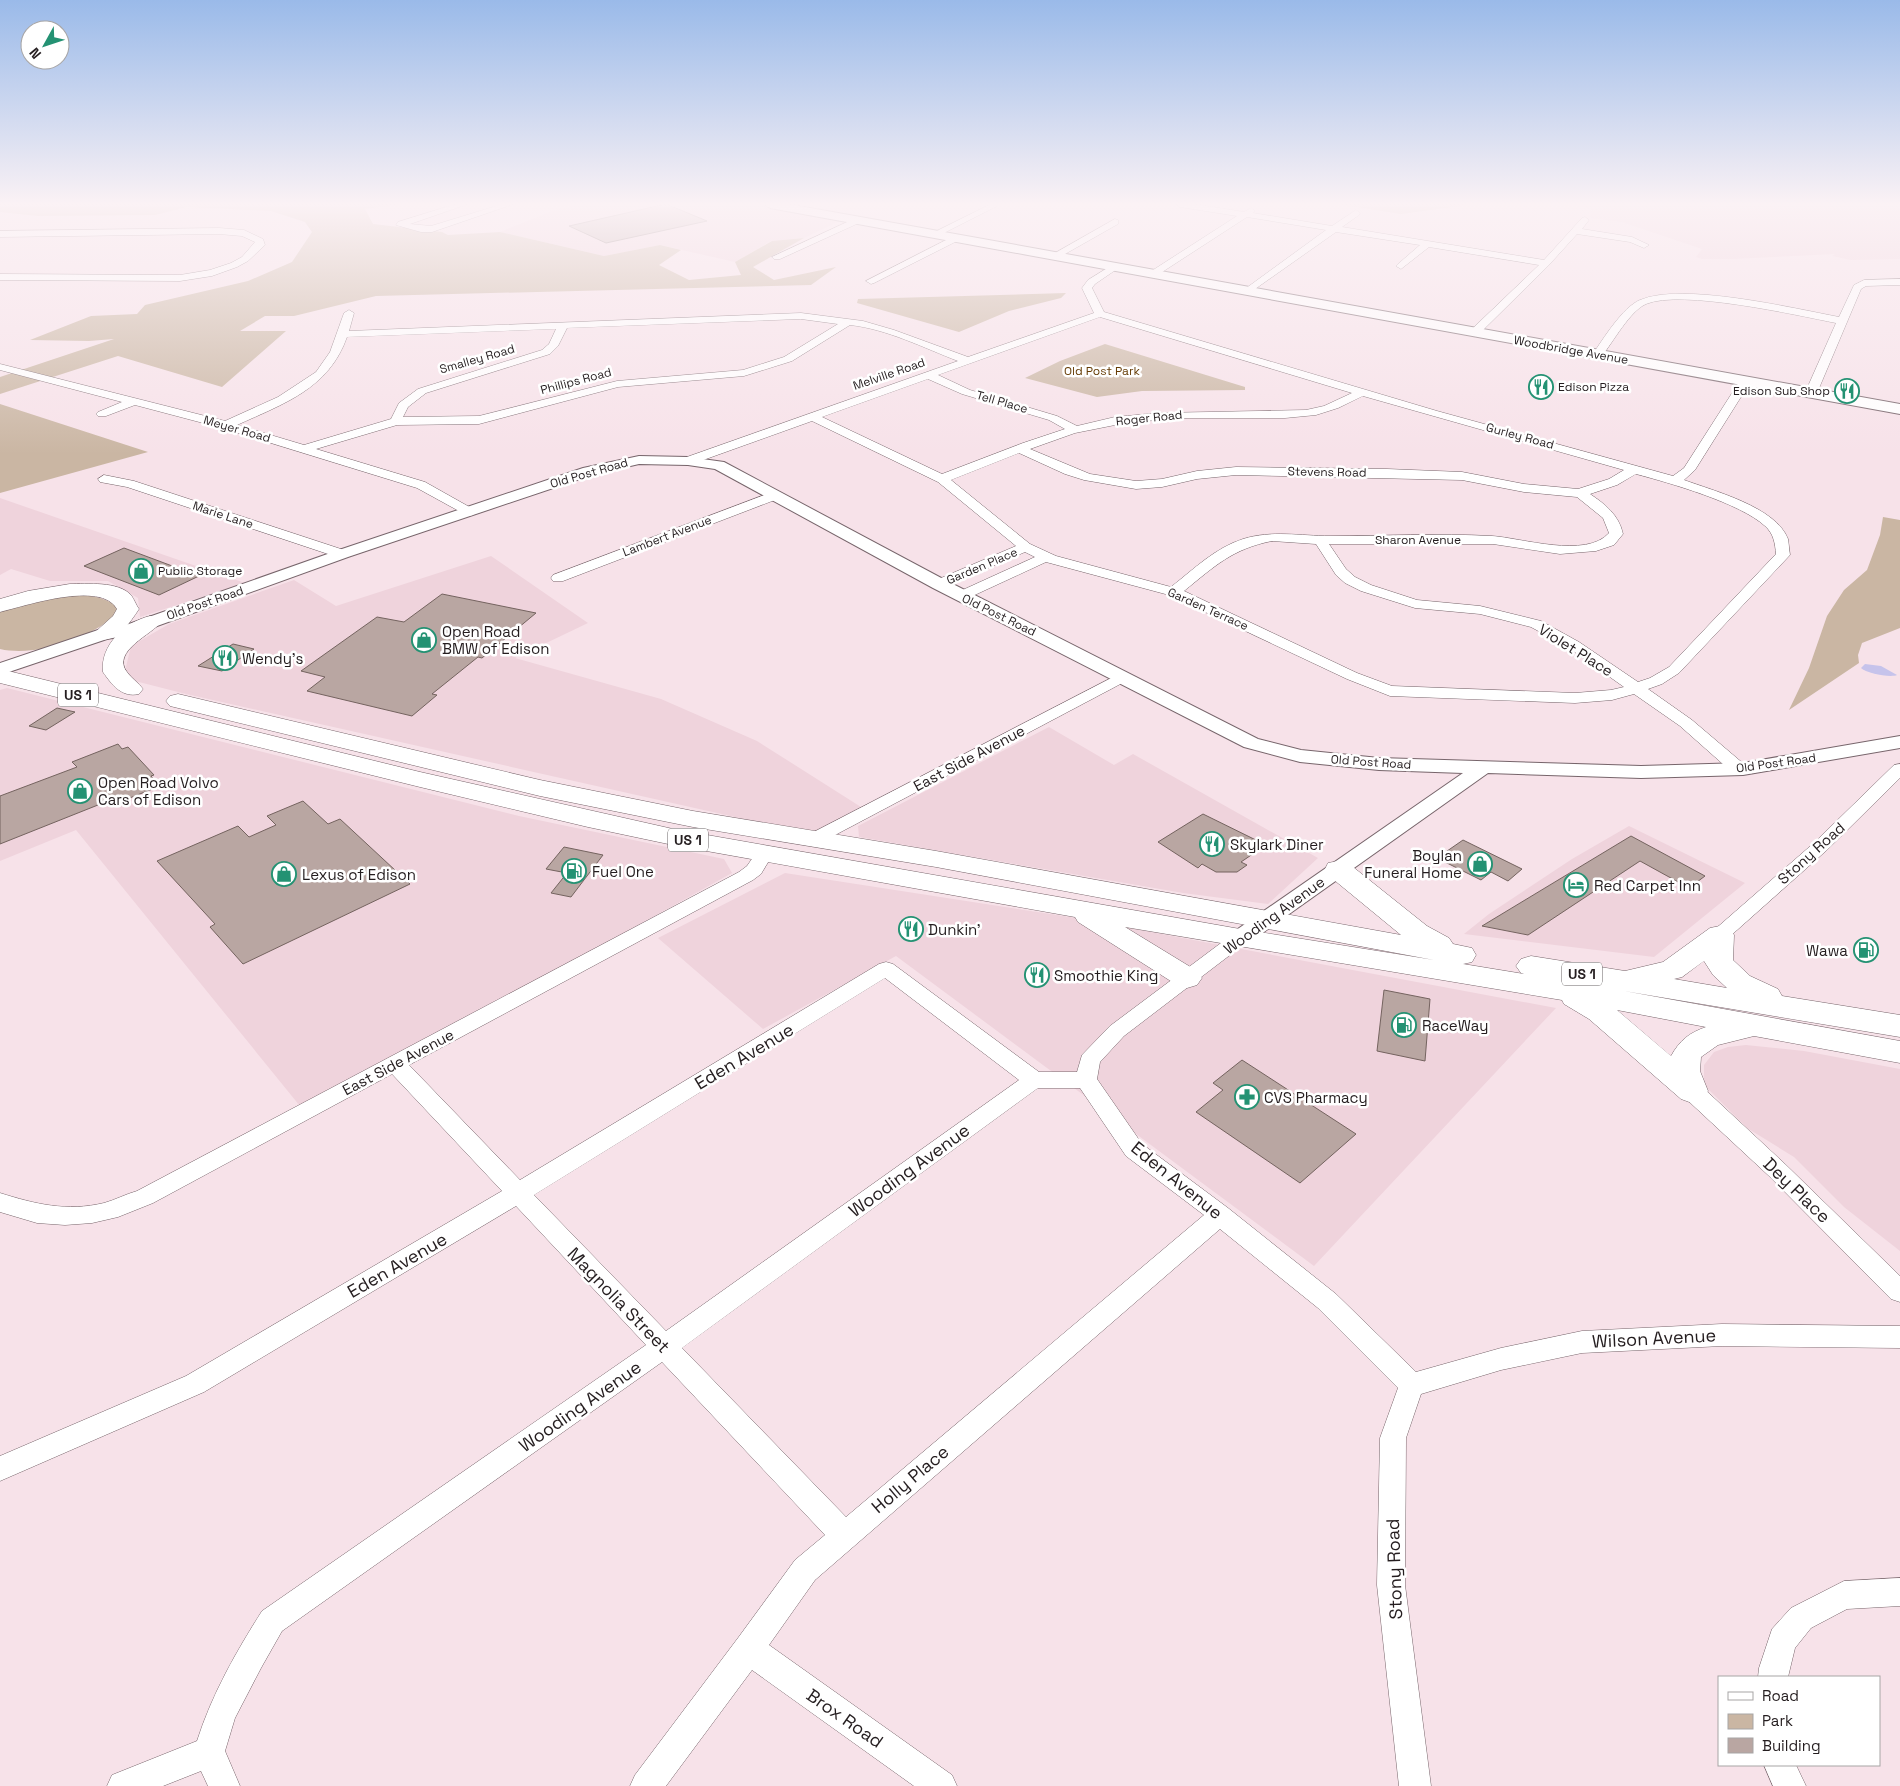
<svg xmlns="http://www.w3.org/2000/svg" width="1900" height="1786" viewBox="0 0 1900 1786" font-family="'Space Grotesk',sans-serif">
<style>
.built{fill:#efd3dc}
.green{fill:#cab6a3}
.water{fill:#c6c3eb}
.building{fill:#b9a6a2;stroke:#74635f}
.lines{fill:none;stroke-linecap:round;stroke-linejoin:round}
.minor-casing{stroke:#77656b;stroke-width:1}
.tertiary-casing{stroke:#77656b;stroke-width:2}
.secondary-casing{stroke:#77656b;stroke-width:2}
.trunk-casing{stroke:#77656b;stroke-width:1}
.minor{fill:#fff;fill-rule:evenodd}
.tertiary{fill:#fff;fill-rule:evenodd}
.secondary{fill:#fff;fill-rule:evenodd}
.trunk{fill:#fff;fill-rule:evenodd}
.labels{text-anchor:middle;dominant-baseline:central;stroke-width:5;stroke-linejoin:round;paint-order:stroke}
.far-street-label{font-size:12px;fill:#241d1f;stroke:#fff}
.far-park-label{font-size:12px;fill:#653b04;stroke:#fff}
.far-poi-label{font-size:12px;fill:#241d1f;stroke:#fff;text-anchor:start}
.shield{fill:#fff;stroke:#666162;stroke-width:1}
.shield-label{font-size:14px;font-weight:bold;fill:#241d1f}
.poi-label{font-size:15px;fill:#241d1f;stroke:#fff;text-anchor:start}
.street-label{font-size:15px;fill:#241d1f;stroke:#fff}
.near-street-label{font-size:18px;fill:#241d1f;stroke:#fff}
</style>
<rect width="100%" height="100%" fill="#f7e2e9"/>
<g class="built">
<polygon points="581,204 761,204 844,219 804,238 771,241 735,262 660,245 604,256 500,232 552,211"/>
<polygon points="1571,204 1900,204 1900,259 1851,260 1832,256 1835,254 1732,259 1702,259 1696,257 1702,249 1622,222 1590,218 1591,209"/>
<polygon points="0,498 245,583 140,617 138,598 108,581 50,581 11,569 0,575"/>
<polygon points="491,556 588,623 515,658 661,699 757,741 861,807 811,834 186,694 131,680 125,671 131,646 169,624 294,580 336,606"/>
<polygon points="7,688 519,816 724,859 732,873 304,1111 76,830 0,861 0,690"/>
<polygon points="1049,727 1114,765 1133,754 1318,858 1268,904 1183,893 859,837 858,826"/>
<polygon points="1629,826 1745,883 1654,957 1464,934 1489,914 1572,859"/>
<polygon points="785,873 1076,918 1556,1008 1314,1266 896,956 763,1029 658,938"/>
<polygon points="1746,1045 1804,1051 1900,1069 1900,1251 1844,1207 1794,1157 1747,1128 1704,1085 1704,1065 1714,1052 1728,1047"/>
</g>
<g class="green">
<polygon points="0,204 403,204 365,209 373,224 442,232 448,235 500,232 604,256 660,245 681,250 659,265 689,280 741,275 735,262 772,241 804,238 753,267 774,280 836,267 811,285 376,296 294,316 265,316 240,331 286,331 222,387 118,356 0,394 0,377 114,339 89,341 30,340 91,316 137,314 145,305 248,281 292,262 312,232 305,222 271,211 187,207 155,215 38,216 0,212"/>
<polygon points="1337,204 1464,204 1460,206 1401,214"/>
<polygon points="1066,293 1061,298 1009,311 959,332 857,303 858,299"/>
<polygon points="1105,344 1245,387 1245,390 1142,391 1097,397 1025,378 1060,361"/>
<polygon points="0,404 148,452 0,493"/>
<polygon points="1883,517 1900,520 1900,628 1862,643 1858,655 1859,663 1789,710 1809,668 1827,616 1844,590 1867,570 1880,535"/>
<path d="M50 595C74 595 97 592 117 606L118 614C86 640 35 657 0 649V610Z"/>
</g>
<path class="water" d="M1865 664 1881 666 1897 675C1890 678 1866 673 1861 668Z"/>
<g class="building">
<polygon points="666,204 707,221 606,243 569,226"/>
<polygon points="124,548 199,576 159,595 84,566"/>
<polygon points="442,594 536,613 482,658 478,657 432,694 437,695 412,716 307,691 325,677 301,671 377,617 404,622"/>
<polygon points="233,644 254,649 222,671 198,666"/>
<polygon points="57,708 75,712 46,730 29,726"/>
<polygon points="118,744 122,749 128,747 154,775 151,776 160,786 117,803 113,799 0,844 0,796 77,767 72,762"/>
<polygon points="303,801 328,824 340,819 410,884 243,964 210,927 215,924 157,861 238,826 249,837 276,825 267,816"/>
<polygon points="1203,814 1266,845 1241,862 1247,865 1237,872 1216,872 1202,864 1198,868 1158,842"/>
<polygon points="1631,836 1705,876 1689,888 1640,861 1528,935 1482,926"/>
<polygon points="1463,840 1522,869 1508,881 1491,872 1481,880 1437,858"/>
<polygon points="564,847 603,855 571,897 551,893 567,873 546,869"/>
<polygon points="1384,990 1430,999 1425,1061 1377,1051"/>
<polygon points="1242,1060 1356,1134 1300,1183 1196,1112 1223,1090 1213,1083"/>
</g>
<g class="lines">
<defs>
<g id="minor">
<polygon points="456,204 468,204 410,224 431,226 503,204 514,204 432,232 421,232 396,225 398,222"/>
<polygon points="991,204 1001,204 938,236 932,236 931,234"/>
<polygon points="1176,204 1194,204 1244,212 1251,208 1255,211 1253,213 1332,226 1356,210 1360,213 1359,215 1342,227 1544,260 1582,218 1585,217 1589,220 1582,229 1632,237 1649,245 1644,248 1630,242 1577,234 1549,265 1479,334 1471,334 1470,332 1471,330 1539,265 1429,247 1401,269 1396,266 1398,264 1420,245 1336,232 1248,294 1243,291 1245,289 1326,230 1247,217 1156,276 1150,276 1150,272 1237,216 1180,207"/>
<polygon points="858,217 861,218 861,222 780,259 774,259 772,257"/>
<polygon points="1115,219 1118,220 1118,224 1058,258 1052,258 1050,256"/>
<polygon points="219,228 244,230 263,239 265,245 248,261 237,267 212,276 180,281 0,280 0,274 180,275 210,270 231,263 242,257 255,242 242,236 219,234 0,237 0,231"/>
<polygon points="956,235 961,238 959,240 874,283 871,284 866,281"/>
<path d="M1114 264 1119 267 1117 269 1095 284 1092 288 1104 312 1437 411 1673 476 1684 468 1741 379H1749L1751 381 1695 470 1684 480C1714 491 1776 507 1788 539 1789 544 1789 550 1790 555L1679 673 1662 684 1648 689 1692 720 1745 765 1747 769 1745 773H1733L1680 726 1634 694 1612 700 1575 703 1390 696 1347 679 1169 595 1046 562 966 599H956L954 596 956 593 1035 557 1025 552 944 587H934L932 584 934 581 1016 546 938 482 812 421 692 464H684L682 461 684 458 958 361C924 348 887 329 850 325L792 361 744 376 618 387 479 424 397 425 316 449 425 482 473 509 475 512 473 515 468 516 417 488 222 428 135 405 106 416H98L96 414 98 412 122 402 0 370V364L225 421 278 397 316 372 330 352 344 313 349 310 354 313 349 331 801 313 863 321 894 330 968 357 1094 313 1082 288 1088 280ZM1100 317 1352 393 1324 406 1306 410 1159 413 1115 417 1077 426 1057 416 970 390 938 375ZM801 319 838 324 784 357 743 370 617 381 479 416 403 417 408 407 426 393 550 354 558 346 567 328ZM556 329 549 344 542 350 418 389 399 403 391 419 304 445 237 425C283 404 329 389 347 337ZM928 379 962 394 1049 420 1065 429 1023 443 942 474 822 417ZM1363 396 1624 470 1609 479 1578 489 1524 484 1462 472 1387 469 1236 467 1197 471 1162 479 1136 481 1090 474 1030 449 1075 433 1130 422 1188 418H1285L1316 415 1338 408ZM1019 453 1065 474 1084 480 1136 489 1162 487 1197 479 1236 475 1462 480 1524 492 1577 497 1603 518 1609 533C1586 559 1522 538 1492 536 1438 533 1383 536 1330 536 1300 536 1272 530 1243 539 1215 548 1194 569 1171 587L1056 556 1030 544 951 480ZM1636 474C1670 483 1740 503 1765 526 1774 534 1775 544 1776 554L1669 667 1650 678 1638 682 1579 642 1541 621 1480 606 1417 600 1371 585 1355 577 1346 569 1329 544H1493L1560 554 1596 551 1614 545 1623 534C1619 515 1605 504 1590 494L1617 485ZM1272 541 1316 544 1336 575 1345 583 1361 591 1415 608 1480 614 1531 627 1569 648 1624 687 1611 690 1575 693 1392 686 1357 673 1184 591C1215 566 1232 549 1272 541Z"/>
<path d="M1900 279V285L1866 286 1861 289 1817 393 1811 396 1805 393 1836 323C1796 315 1681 289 1646 304 1630 311 1613 342 1602 356H1594L1593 354C1603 339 1623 307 1640 300 1682 282 1792 308 1839 317L1854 285 1864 280Z"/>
<polygon points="104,475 134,481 347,551 349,554 347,557 337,557 127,487 100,482 98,479"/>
<polygon points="775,491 781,495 780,498 563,581 553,581 551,578 553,575"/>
<polygon points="1123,672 1128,674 1131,677 1128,680 820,843 814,844 808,843 805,839 808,835"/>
<polygon points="1900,764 1900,778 1827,850 1727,939 1720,941 1713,939 1710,935 1713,931 1815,842 1894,765"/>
<path d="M764 848 770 850 773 854 761 874 753 880 409 1065 520 1180 879 964 886 962 893 964 1039 1072H1077L1082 1055 1110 1026 1233 934 1240 932 1247 934 1250 938 1247 942 1124 1036 1100 1062 1097 1079 1142 1144 1228 1208 1336 1294 1416 1372 1501 1348 1582 1331 1722 1324 1900 1326V1348L1722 1346 1582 1353 1501 1370 1421 1394 1406 1438 1405 1585 1431 1786H1399L1377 1585 1380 1438 1398 1388 1318 1308 1220 1229 815 1580 769 1645 952 1775 957 1786H914L752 1670 666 1786H630L635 1775 738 1638 795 1560 825 1535 662 1362 282 1631 261 1668 235 1718 225 1751 240 1786H208L201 1771 163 1786H107L112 1775 197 1741C212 1694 236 1652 262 1611L646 1345 516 1206 204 1392 0 1481V1456L186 1376 502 1191 392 1074 153 1203 118 1217 92 1223 65 1225 37 1223 0 1212V1193C35 1204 67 1212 104 1203 115 1200 126 1194 137 1191L739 872 747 866 758 850ZM885 978 1019 1080 666 1331 534 1195ZM1038 1088H1080L1126 1156 1204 1215 846 1517 682 1348Z"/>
<polygon points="1692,1083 1700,1085 1785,1164 1900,1276 1900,1302 1891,1299 1769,1176 1684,1097 1681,1091 1684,1085"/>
<polygon points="1900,1578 1900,1606 1847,1609 1811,1628 1795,1648 1788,1677 1758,1677 1759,1668 1772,1629 1791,1608 1844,1581"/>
<polygon points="1764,1765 1796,1765 1806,1786 1773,1786"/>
</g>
<polygon id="tertiary" points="639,456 688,457 724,462 945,580 1258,739 1301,750 1379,758 1641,766 1743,763 1900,736 1900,748 1743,775 1641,778 1488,773 1248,943 1240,946 1232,943 1228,938 1232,933 1463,773 1379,770 1300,762 1244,747 933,588 715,469 688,465 639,464 592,475 348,557 135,634 107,639 0,675 0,663 98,630 126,625 336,551 583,468"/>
<polygon id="secondary" points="764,204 788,204 1900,404 1900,414 770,208"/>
<g id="trunk">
<path d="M70 584C87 584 118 581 131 595 134 599 136 605 139 609 129 624 116 644 96 639L93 634 113 616 117 609C101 580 25 606 0 612V599L28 591Z"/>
<path d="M150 616 158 617 161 622C153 634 111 651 127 672 131 678 138 682 143 689L139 694C122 698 112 685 103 672 100 645 125 622 150 616Z"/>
<path d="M0 669 420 772 673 829 1240 929 1434 960 936 867 693 827 540 796 170 706 166 701 170 696 178 694 540 780 693 811 936 851 1401 935 1328 875 1325 869 1328 863 1338 861 1348 863 1427 926 1449 938 1453 944 1472 948 1476 955 1472 962 1463 964 1524 974 1521 973 1516 966 1521 959 1531 956 1625 971 1663 962 1710 928 1720 926 1730 928 1734 935 1733 960 1750 976 1778 989 1782 996 1900 1015V1037L1624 991 1900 1041V1063L1754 1036 1718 1045 1701 1057 1700 1071 1708 1091 1703 1099 1692 1103 1681 1099 1589 1019 1564 1004 1562 1000 1125 927 1197 971 1202 978 1197 985 1187 988 1177 985 1078 922 1075 917 673 845 588 827 420 787 0 683ZM1704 961 1713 975 1727 988 1674 979 1682 977ZM1617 1010 1706 1027C1689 1033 1680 1040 1671 1056Z"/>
</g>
</defs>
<use href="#minor" class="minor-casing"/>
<use href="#tertiary" class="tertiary-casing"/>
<use href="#secondary" class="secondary-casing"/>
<use href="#trunk" class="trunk-casing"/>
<use href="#minor" class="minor"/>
<use href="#tertiary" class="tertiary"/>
<use href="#secondary" class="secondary"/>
<use href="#trunk" class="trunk"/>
</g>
<linearGradient id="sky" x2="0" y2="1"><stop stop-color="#9abae9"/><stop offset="0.45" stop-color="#fbf2f5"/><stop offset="1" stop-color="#fbf2f5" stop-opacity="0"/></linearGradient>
<rect width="1900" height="454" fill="url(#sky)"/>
<defs>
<symbol id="restaurant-ring" viewBox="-11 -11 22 22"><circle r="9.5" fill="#fff" stroke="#249273" stroke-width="1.5"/><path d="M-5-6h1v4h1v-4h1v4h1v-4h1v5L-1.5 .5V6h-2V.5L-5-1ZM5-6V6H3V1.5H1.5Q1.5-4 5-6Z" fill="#249273"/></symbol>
<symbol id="shop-ring" viewBox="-11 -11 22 22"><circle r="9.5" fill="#fff" stroke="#249273" stroke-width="1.5"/><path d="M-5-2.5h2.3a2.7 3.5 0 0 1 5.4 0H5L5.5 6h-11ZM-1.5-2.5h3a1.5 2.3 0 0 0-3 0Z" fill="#249273"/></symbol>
<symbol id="fuel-ring" viewBox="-11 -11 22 22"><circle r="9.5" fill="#fff" stroke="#249273" stroke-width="1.5"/><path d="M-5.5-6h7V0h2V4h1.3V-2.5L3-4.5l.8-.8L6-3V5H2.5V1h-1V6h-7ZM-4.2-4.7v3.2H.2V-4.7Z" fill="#249273"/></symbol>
<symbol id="hotel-ring" viewBox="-11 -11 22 22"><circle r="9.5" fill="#fff" stroke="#249273" stroke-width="1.5"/><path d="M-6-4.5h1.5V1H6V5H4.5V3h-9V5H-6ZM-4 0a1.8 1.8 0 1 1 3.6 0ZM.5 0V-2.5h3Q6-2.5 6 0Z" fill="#249273"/></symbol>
<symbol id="pharmacy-ring" viewBox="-11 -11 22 22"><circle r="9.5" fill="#fff" stroke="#249273" stroke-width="1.5"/><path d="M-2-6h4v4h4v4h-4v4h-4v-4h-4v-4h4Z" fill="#249273"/></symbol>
</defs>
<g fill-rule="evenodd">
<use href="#restaurant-ring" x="1527" y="373" width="28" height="28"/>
<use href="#restaurant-ring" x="1833" y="377" width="28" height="28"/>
<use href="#shop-ring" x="127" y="557" width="28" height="28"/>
<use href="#shop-ring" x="410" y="626" width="28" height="28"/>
<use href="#restaurant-ring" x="211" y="644" width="28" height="28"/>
<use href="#shop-ring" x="66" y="777" width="28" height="28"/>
<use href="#restaurant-ring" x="1198" y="830" width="28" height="28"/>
<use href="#shop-ring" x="1466" y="850" width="28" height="28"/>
<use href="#fuel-ring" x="560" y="857" width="28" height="28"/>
<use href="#shop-ring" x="270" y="860" width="28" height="28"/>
<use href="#hotel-ring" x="1562" y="871" width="28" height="28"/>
<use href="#restaurant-ring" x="897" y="915" width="28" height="28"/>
<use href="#fuel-ring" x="1852" y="936" width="28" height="28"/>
<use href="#restaurant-ring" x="1023" y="961" width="28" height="28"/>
<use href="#fuel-ring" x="1390" y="1011" width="28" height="28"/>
<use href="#pharmacy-ring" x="1233" y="1083" width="28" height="28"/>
</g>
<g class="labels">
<g class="far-street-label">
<text transform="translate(1571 350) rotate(10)">Woodbridge Avenue</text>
<text transform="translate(477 359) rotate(-16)">Smalley Road</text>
<text transform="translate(889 374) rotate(-19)">Melville Road</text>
<text transform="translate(576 381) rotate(-15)">Phillips Road</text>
<text transform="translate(1002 402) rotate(16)">Tell Place</text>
<text transform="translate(1149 418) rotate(-6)">Roger Road</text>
<text transform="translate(237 429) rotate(16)">Meyer Road</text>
<text transform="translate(1520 436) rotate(15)">Gurley Road</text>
<text transform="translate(1327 472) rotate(1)">Stevens Road</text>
<text transform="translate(589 473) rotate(-16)">Old Post Road</text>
<text transform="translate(223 515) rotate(18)">Marie Lane</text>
<text transform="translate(667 536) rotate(-21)">Lambert Avenue</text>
<text x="1418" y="540">Sharon Avenue</text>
<text transform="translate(982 566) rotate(-23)">Garden Place</text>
<text transform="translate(205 603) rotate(-19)">Old Post Road</text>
<text transform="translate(1208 609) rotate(24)">Garden Terrace</text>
<text transform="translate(999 615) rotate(26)">Old Post Road</text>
<text transform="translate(1371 762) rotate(4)">Old Post Road</text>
<text transform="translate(1776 763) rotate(-8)">Old Post Road</text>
</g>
<g class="far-park-label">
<text x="1102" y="371">Old Post Park</text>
</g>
<g class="far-poi-label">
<text x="1558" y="387">Edison Pizza</text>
<text x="1830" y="391" text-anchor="end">Edison Sub Shop</text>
<text x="158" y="571">Public Storage</text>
</g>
<g class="shield">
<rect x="58" y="683.5" width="40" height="23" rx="4"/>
<rect x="668" y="828.5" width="40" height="23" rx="4"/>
<rect x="1562" y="962.5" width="40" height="23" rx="4"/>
</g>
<g class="shield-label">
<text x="78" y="695">US 1</text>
<text x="688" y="840">US 1</text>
<text x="1582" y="974">US 1</text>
</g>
<g class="poi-label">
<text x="442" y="631">Open Road<tspan x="442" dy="17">BMW of Edison</tspan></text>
<text x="242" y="658">Wendy's</text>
<text x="98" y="782">Open Road Volvo<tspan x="98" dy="17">Cars of Edison</tspan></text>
<text x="1230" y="844">Skylark Diner</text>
<text x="1462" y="855" text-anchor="end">Boylan<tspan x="1462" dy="17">Funeral Home</tspan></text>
<text x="592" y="871">Fuel One</text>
<text x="302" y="874">Lexus of Edison</text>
<text x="1594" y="885">Red Carpet Inn</text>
<text x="928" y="929">Dunkin'</text>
<text x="1848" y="950" text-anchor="end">Wawa</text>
<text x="1054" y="975">Smoothie King</text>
<text x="1422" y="1025">RaceWay</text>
<text x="1264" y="1097">CVS Pharmacy</text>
</g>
<g class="street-label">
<text transform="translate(1576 650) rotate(32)">Violet Place</text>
<text transform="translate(969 758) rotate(-28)">East Side Avenue</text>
<text transform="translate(1811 853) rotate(-42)">Stony Road</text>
<text transform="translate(1274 915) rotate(-36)">Wooding Avenue</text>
<text transform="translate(398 1062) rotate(-28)">East Side Avenue</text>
</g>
<g class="near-street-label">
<text transform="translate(744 1056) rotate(-31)">Eden Avenue</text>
<text transform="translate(909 1170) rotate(-36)">Wooding Avenue</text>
<text transform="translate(1177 1180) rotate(39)">Eden Avenue</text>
<text transform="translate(1797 1190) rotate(44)">Dey Place</text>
<text transform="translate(397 1265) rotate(-30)">Eden Avenue</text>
<text transform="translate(619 1300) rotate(46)">Magnolia Street</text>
<text transform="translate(1654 1338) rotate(-3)">Wilson Avenue</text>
<text transform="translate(580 1406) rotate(-35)">Wooding Avenue</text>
<text transform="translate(910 1479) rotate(-40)">Holly Place</text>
<text transform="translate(1394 1569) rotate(-92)">Stony Road</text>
<text transform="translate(845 1718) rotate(35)">Brox Road</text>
</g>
</g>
<rect x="1718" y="1676" width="162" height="90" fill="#ffffff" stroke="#a7a5a5"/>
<rect x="1728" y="1692" width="25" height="8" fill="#ffffff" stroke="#a7a5a5"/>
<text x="1762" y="1701" font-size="15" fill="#241d1f">Road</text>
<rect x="1728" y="1714" width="25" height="15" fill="#cab6a3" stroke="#a7a5a5"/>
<text x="1762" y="1726" font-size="15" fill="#241d1f">Park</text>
<rect x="1728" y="1738" width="25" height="15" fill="#b9a6a2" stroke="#a7a5a5"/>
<text x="1762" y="1751" font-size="15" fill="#241d1f">Building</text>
<g transform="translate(45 45) rotate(230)"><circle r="24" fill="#ffffff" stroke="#a7a5a5"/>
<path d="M0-4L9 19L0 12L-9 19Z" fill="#249273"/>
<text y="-8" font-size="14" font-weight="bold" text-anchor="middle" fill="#241d1f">N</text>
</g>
</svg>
